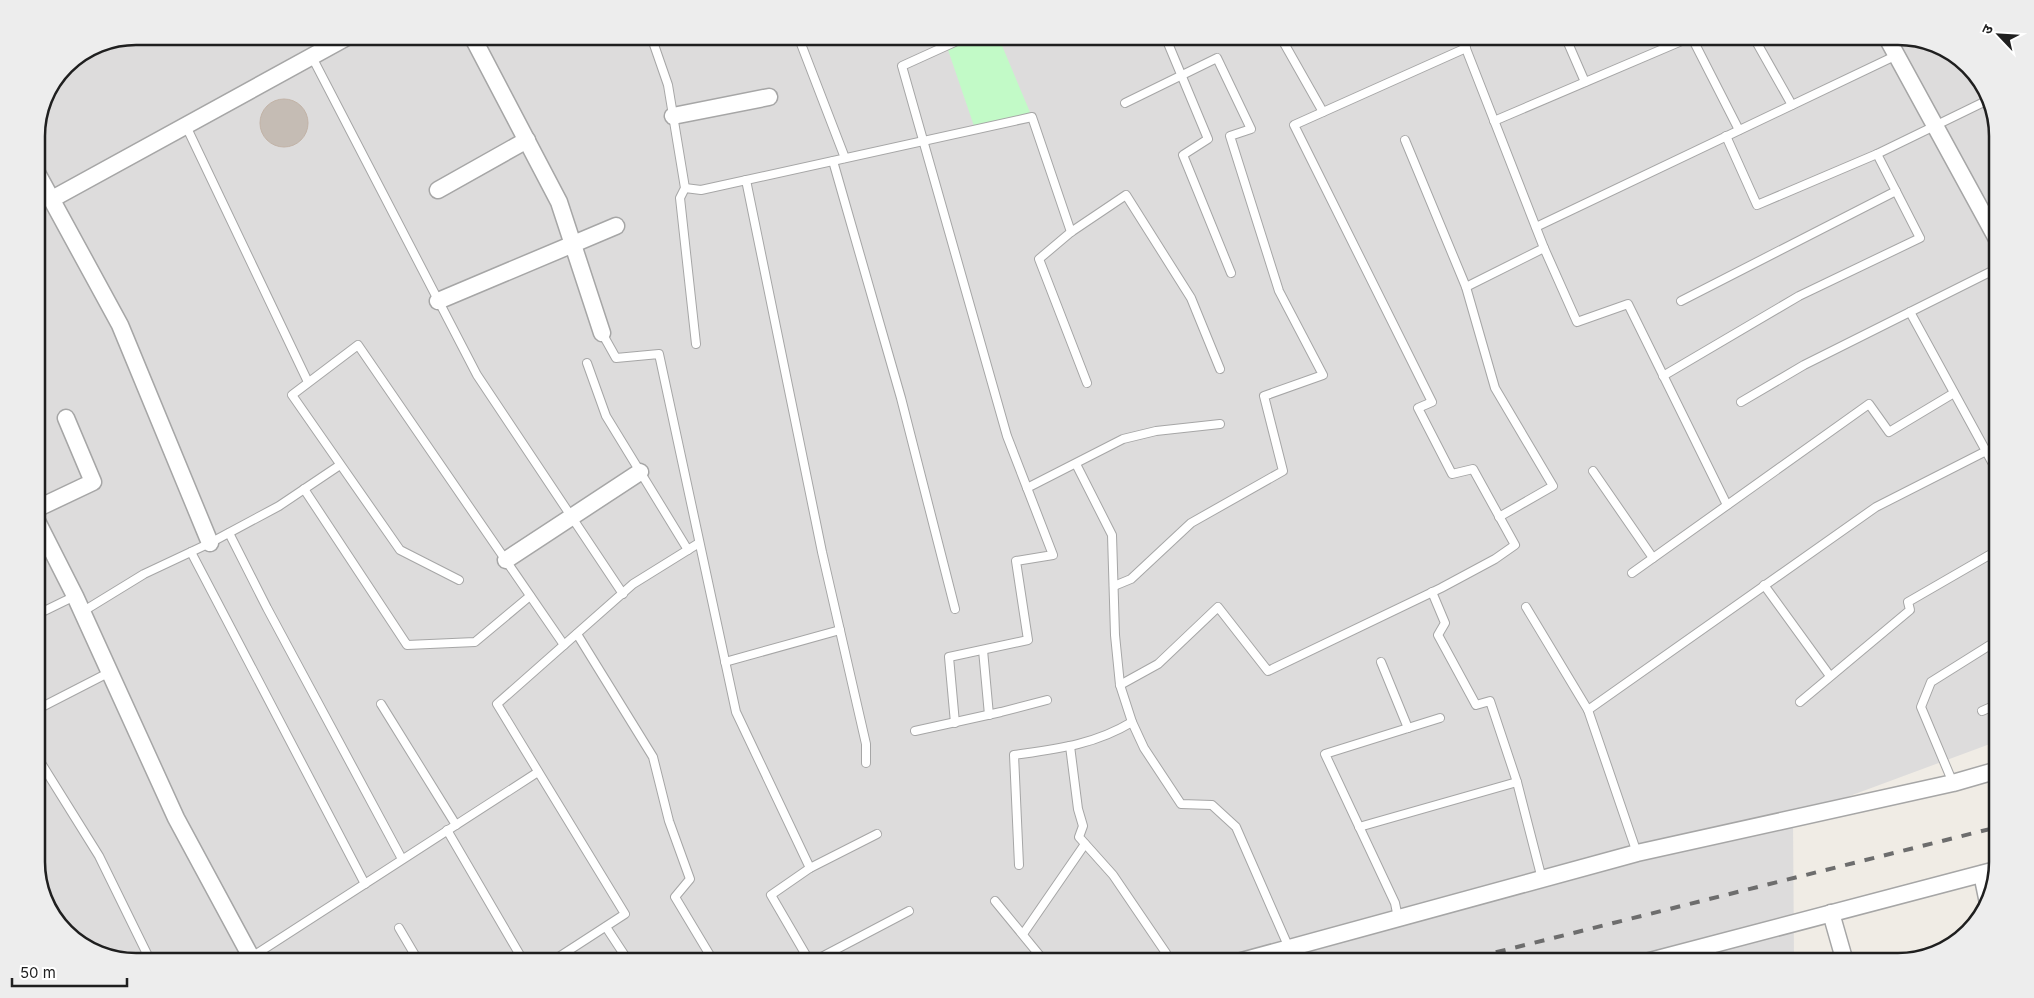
<svg xmlns="http://www.w3.org/2000/svg" width="2034" height="998" viewBox="0 0 2034 998" font-family="Inter,'Noto Sans Devanagari',sans-serif">
<style>
.residential{fill:#dddcdc}
.park{fill:#c2fac7}
.building{fill:#c5bcb4;stroke:#c2b3a7}
.lines{fill:none;stroke-linecap:round;stroke-linejoin:round}
.lane-casing{stroke:#a6a6a6;stroke-width:10}
.street-casing{stroke:#a6a6a6;stroke-width:19}
.lane{stroke:#fff;stroke-width:8}
.street{stroke:#fff;stroke-width:16}
.rail{stroke:#6d6d6d;stroke-width:4;stroke-dasharray:10 10;stroke-linecap:butt}
.rim{fill:none;stroke:#1f1f1f;stroke-width:2.5}
</style>
<rect width="100%" height="100%" fill="#f0ece5"/>
<polygon class="residential" points="136,36 1898,36 1942,46 1981,80 1998,130 1998,741 1793,817 1794,962 136,962 92,952 53,918 36,869 36,130 44,97 66,65 98,44"/>
<polygon class="park" points="968,36 998,36 1032,117 975,129 947,47"/>
<circle class="building" cx="284" cy="123" r="24"/>
<g class="lines">
<defs>
<g id="lane">
<polyline points="651,36 668,85 685,188 680,198 696,344"/>
<polyline points="798,36 845,158"/>
<polyline points="1165,36 1208,139 1183,155 1231,273"/>
<polyline points="1280,36 1323,112"/>
<polyline points="1461,36 1544,248 1466,287"/>
<polyline points="1565,36 1585,82"/>
<polyline points="1691,36 1739,130"/>
<polyline points="1753,36 1792,105"/>
<polyline points="312,57 477,375 623,594"/>
<polyline points="1494,121 1691,37"/>
<polyline points="186,126 308,382"/>
<polyline points="1726,136 1757,205 1877,154 1988,100"/>
<polyline points="1405,140 1466,287 1495,388 1553,486 1499,517"/>
<polyline points="833,161 901,398 955,609"/>
<polyline points="746,180 822,552 866,744 866,763"/>
<polyline points="685,188 701,190 1032,117 1071,232"/>
<polyline points="1536,227 1897,55"/>
<polyline points="1544,248 1577,322 1628,304 1727,505"/>
<polyline points="1681,301 1896,191"/>
<polyline points="1910,312 1998,473"/>
<polyline points="602,333 616,358 659,354 736,712 810,868"/>
<polyline points="587,363 606,416 688,550"/>
<polyline points="1663,376 1799,296 1920,238 1877,154"/>
<polyline points="1087,383 1039,259 1071,232 1126,195 1191,298 1220,369"/>
<polyline points="1741,402 1804,365 1998,268"/>
<polyline points="1076,464 1112,535 1115,635 1120,685 1132,722 1144,748 1181,804 1212,805 1236,827 1289,948"/>
<polyline points="1593,471 1653,558"/>
<polyline points="1027,488 1123,439 1156,431 1220,424"/>
<polyline points="304,489 407,645 475,642 530,596"/>
<polyline points="229,533 267,608 402,859"/>
<polyline points="191,552 365,884"/>
<polyline points="1632,573 1869,404 1889,432 1954,393"/>
<polyline points="459,580 400,550 292,395 358,345 564,645"/>
<polyline points="1764,585 1830,676"/>
<polyline points="1114,586 1131,579 1191,523 1283,471 1264,396 1323,375 1279,291 1230,136 1251,129 1217,58 1125,103"/>
<polyline points="1432,592 1445,623 1438,635 1476,705 1490,701 1517,782 1542,879"/>
<polyline points="1526,607 1588,710 1637,853"/>
<polyline points="82,612 144,574 210,543 279,506 340,465"/>
<polyline points="36,615 75,596"/>
<polyline points="577,634 653,757 669,821 690,879 675,897 714,962"/>
<polyline points="983,650 989,715"/>
<polyline points="725,662 840,630"/>
<polyline points="1381,662 1408,728"/>
<polyline points="1120,685 1158,664 1218,607 1268,671 1441,588 1495,559 1515,545 1473,469 1452,474 1418,408 1432,402 1294,125 1466,48"/>
<polyline points="1800,702 1910,610 1908,602 1998,550"/>
<polyline points="381,704 456,825"/>
<polyline points="36,710 110,672"/>
<polyline points="1588,710 1876,507 1998,445"/>
<polyline points="1982,711 1998,704"/>
<polyline points="955,723 949,657 1028,640 1016,561 1053,555 1007,436 902,66 968,36"/>
<polyline points="915,731 1001,712 1047,700"/>
<polyline points="1070,746 1078,809 1083,826 1079,837 1113,875 1166,953 1168,962"/>
<polyline points="36,755 99,856 151,962"/>
<polyline points="1953,783 1921,707 1931,682 1998,640"/>
<polyline points="1359,827 1517,782"/>
<polyline points="447,830 524,962"/>
<path d="M1019 865 1014 755C1056 749 1094 745 1132 722"/>
<polyline points="995,901 1045,962"/>
<polyline points="48,903 63,926"/>
<polyline points="1398,918 1395,903 1325,754 1440,718"/>
<polyline points="606,927 629,962"/>
<polyline points="399,928 419,962"/>
<polyline points="1023,934 1085,844"/>
<polyline points="244,962 538,772"/>
<polyline points="551,962 625,914 497,704 633,584 699,543"/>
<polyline points="810,962 771,895 810,868 877,834"/>
<polyline points="812,962 909,911"/>
</g>
<g id="street">
<polyline points="472,36 559,202 602,333"/>
<polyline points="1886,36 1998,241"/>
<polyline points="673,116 769,97"/>
<polyline points="36,171 120,325 210,543"/>
<polyline points="438,190 527,140"/>
<polyline points="52,199 349,36"/>
<polyline points="438,301 616,226"/>
<polyline points="36,509 93,482 66,418"/>
<polyline points="36,519 75,596 176,818 251,957"/>
<polyline points="506,560 640,472"/>
<polyline points="1982,874 1988,903"/>
<polyline points="1831,913 1845,962"/>
<polyline points="1238,962 1637,853 1953,783 1998,770"/>
<polyline points="1646,962 1996,870"/>
</g>
</defs>
<use href="#lane" class="lane-casing"/>
<use href="#street" class="street-casing"/>
<use href="#lane" class="lane"/>
<use href="#street" class="street"/>
<polyline class="rail" points="1457,962 1998,827"/>
</g>
<path d="M0 0H2034V998H0ZM136 45H1898A91 91 0 0 1 1989 136V862A91 91 0 0 1 1898 953H136A91 91 0 0 1 45 862V136A91 91 0 0 1 136 45Z" fill="#ededed" fill-rule="evenodd"/>
<path class="rim" d="M136 45H1898A91 91 0 0 1 1989 136V862A91 91 0 0 1 1898 953H136A91 91 0 0 1 45 862V136A91 91 0 0 1 136 45Z"/>
<g transform="translate(1999 35) rotate(295)" stroke="#ffffff" stroke-width="4" paint-order="stroke">
<path d="M0-4L9 19L0 12L-9 19Z" fill="#1f1f1f"/>
<text y="-8" font-size="14" font-weight="bold" text-anchor="middle" fill="#1f1f1f">उ</text>
</g>
<path d="M12 978v8h115v-8" fill="none" stroke="#1f1f1f" stroke-width="2.5"/>
<text x="20" y="978" font-size="15" fill="#1f1f1f" stroke="#ffffff" stroke-width="4" paint-order="stroke">50 m</text>
</svg>
